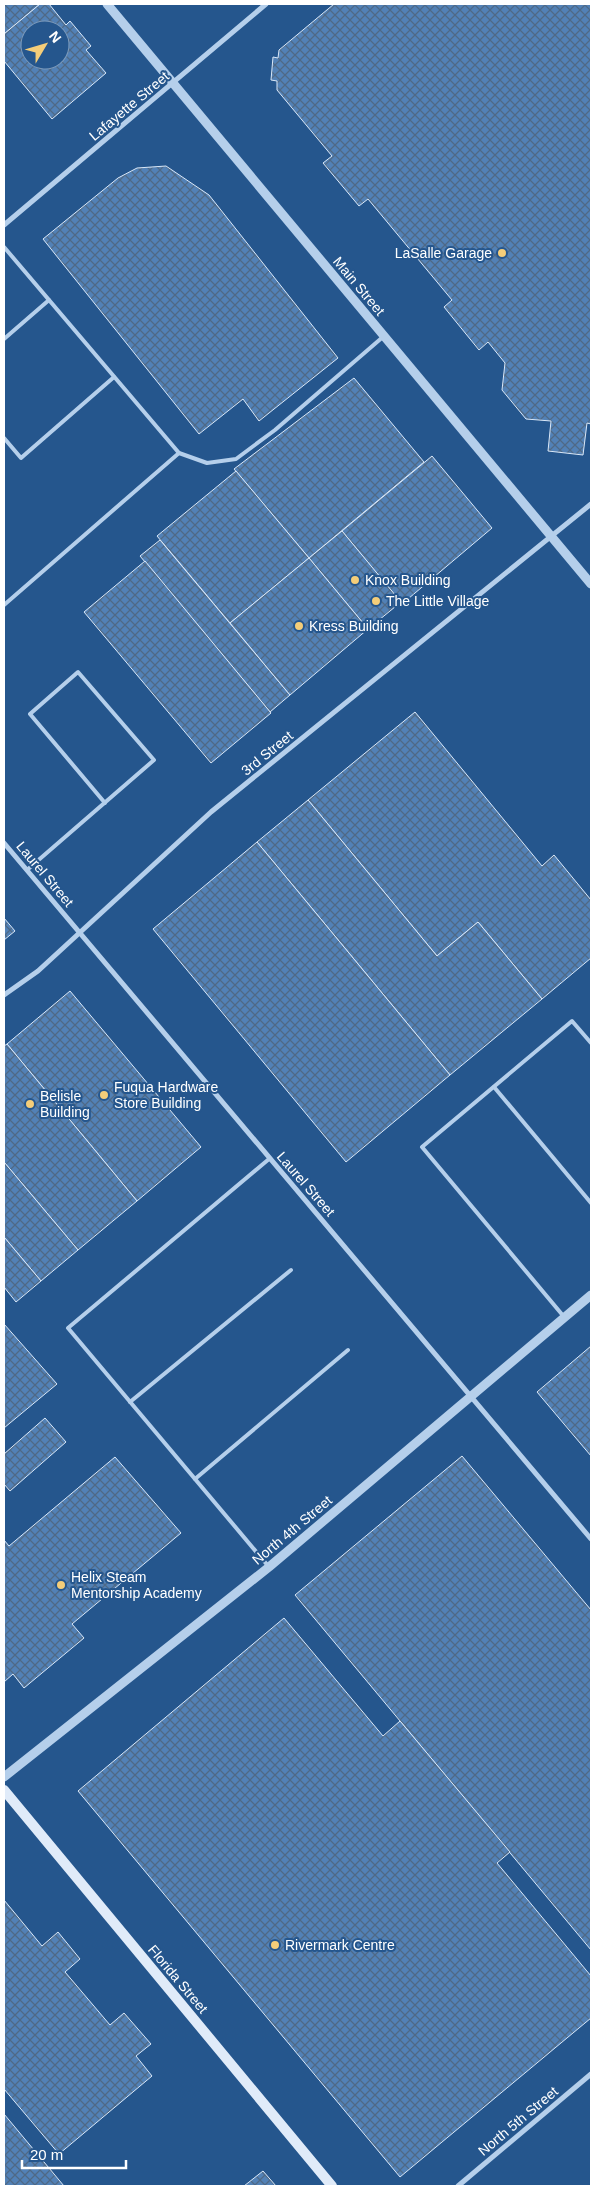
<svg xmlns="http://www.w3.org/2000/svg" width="595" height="2190" viewBox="0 0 595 2190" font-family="Helvetica,sans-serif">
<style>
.building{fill:url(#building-cross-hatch);stroke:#dae8f8;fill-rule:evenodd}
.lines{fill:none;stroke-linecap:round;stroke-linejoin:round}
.service{stroke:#b5cfeb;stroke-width:4}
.minor{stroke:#b5cfeb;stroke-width:5}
.tertiary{stroke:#b5cfeb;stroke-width:9}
.secondary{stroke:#e0ebf9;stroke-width:10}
.poi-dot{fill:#f4cd79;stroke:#25568d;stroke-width:2}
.labels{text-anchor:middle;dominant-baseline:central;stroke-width:4;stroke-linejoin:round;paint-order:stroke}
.street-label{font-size:14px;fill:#fff;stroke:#25568d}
.poi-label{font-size:14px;fill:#fff;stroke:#25568d;text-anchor:start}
</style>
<defs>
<pattern id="building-cross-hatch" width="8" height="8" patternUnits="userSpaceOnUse" patternTransform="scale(1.25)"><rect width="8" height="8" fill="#5281b6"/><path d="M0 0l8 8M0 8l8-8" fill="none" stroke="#4f6986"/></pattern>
</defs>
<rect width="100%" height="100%" fill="#25568d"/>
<g class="building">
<polygon points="4,4 40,4 4,34"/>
<path d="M40 4H49L66 25 70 21 91 46 86 50 106 73 52 119 4 61V34ZM30 30H60V60H30Z"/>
<polygon points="334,4 591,4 591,424 587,423 583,455 548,451 551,421 526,419 502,390 505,363 488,342 479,350 444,307 452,300 368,199 359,206 323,163 332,156 277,90 277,81 271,80 273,57 278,58 279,50"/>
<polygon points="166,166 209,195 338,358 259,421 243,399 199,434 43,239 118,178 137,168"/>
<polygon points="354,378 424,462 309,558 234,469"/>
<polygon points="432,456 492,528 402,604 342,531"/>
<polygon points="236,471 309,558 230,623 157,536"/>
<polygon points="342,531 401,602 368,629 309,558"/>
<polygon points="160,540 290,695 270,712 140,556"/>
<polygon points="309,558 368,629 290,695 230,623"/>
<polygon points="145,561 271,713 211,763 84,612"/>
<polygon points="415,712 542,866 554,855 591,900 591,958 542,999 478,922 437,956 308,800"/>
<polygon points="308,800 437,956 478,922 542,999 450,1075 257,842"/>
<polygon points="257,842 450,1075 346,1162 153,929"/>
<polygon points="4,918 15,931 4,940"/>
<polygon points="70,991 201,1147 137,1201 7,1044"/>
<polygon points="7,1044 137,1201 78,1250 4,1162 4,1046"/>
<polygon points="4,1162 78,1250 41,1281 4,1237"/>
<polygon points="4,1237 41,1281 16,1302 4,1287"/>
<polygon points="4,1324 57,1384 4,1428"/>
<polygon points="591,1346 591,1456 537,1392"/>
<polygon points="45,1418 66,1442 10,1491 4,1484 4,1454"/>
<polygon points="462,1456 591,1610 591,1950 295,1595"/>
<polygon points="115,1457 181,1533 72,1624 84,1638 24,1688 13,1674 4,1682 4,1540 9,1546"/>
<polygon points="284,1618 383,1736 400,1721 510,1852 497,1863 591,1976 591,2018 400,2177 78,1791"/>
<polygon points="4,1900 42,1946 58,1932 80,1959 65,1972 110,2025 124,2013 151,2044 136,2056 152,2076 59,2154 4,2089"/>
<polygon points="4,2114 64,2186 4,2186"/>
<polygon points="263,2171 276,2186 244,2186"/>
</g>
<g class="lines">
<g class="service">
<polyline points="4,247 179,453 207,463 236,459 275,430 384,336"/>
<polyline points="4,339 49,300"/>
<polyline points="4,438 21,458 114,377"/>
<polyline points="4,605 179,453"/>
<polyline points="27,870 154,760 78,672 30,714 105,803"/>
<polyline points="494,1087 591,1203"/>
<polyline points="269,1159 68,1328 269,1567"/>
<polyline points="565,1318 422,1147 572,1021 591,1043"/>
<polyline points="130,1402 291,1270"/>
<polyline points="195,1479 348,1350"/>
</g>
<g class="minor">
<polyline points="4,225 266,4"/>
<polyline points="4,843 591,1539"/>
<polyline points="4,995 38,971 211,812 591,504"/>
<polyline points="458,2186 591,2074"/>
</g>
<g class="tertiary">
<polyline points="107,4 591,584"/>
<polyline points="4,1777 269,1567 591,1295"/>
</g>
<polyline class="secondary" points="4,1790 332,2186"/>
</g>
<g class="poi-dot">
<circle cx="502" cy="253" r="5"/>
<circle cx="355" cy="580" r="5"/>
<circle cx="376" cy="601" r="5"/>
<circle cx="299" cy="626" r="5"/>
<circle cx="104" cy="1095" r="5"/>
<circle cx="30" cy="1104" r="5"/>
<circle cx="61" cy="1585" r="5"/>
<circle cx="275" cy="1945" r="5"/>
</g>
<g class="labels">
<g class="street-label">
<text transform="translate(129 106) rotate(-40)">Lafayette Street</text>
<text transform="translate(359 286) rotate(50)">Main Street</text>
<text transform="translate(267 753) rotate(-39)">3rd Street</text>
<text transform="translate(45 874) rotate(50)">Laurel Street</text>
<text transform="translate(306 1184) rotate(49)">Laurel Street</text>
<text transform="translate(292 1530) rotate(-40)">North 4th Street</text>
<text transform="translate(178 1979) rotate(50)">Florida Street</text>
<text transform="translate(518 2121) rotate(-40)">North 5th Street</text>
</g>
<g class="poi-label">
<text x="492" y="253" text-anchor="end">LaSalle Garage</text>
<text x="365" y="580">Knox Building</text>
<text x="386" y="601">The Little Village</text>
<text x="309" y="626">Kress Building</text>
<text x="114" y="1087">Fuqua Hardware<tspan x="114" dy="16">Store Building</tspan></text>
<text x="40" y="1096">Belisle<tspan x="40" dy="16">Building</tspan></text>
<text x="71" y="1577">Helix Steam<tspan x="71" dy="16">Mentorship Academy</tspan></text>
<text x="285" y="1945">Rivermark Centre</text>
</g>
</g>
<rect width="595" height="2190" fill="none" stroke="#ffffff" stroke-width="10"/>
<g transform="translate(45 45) rotate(52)"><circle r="24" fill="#25568d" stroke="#7c9abb"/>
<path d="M0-4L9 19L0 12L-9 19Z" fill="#f4cd79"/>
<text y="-8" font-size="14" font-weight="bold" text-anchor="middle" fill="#ffffff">N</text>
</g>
<path d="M22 2160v8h104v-8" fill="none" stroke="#ffffff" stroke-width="2.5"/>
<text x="30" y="2160" font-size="15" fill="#ffffff" stroke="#25568d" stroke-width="4" paint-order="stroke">20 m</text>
</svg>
